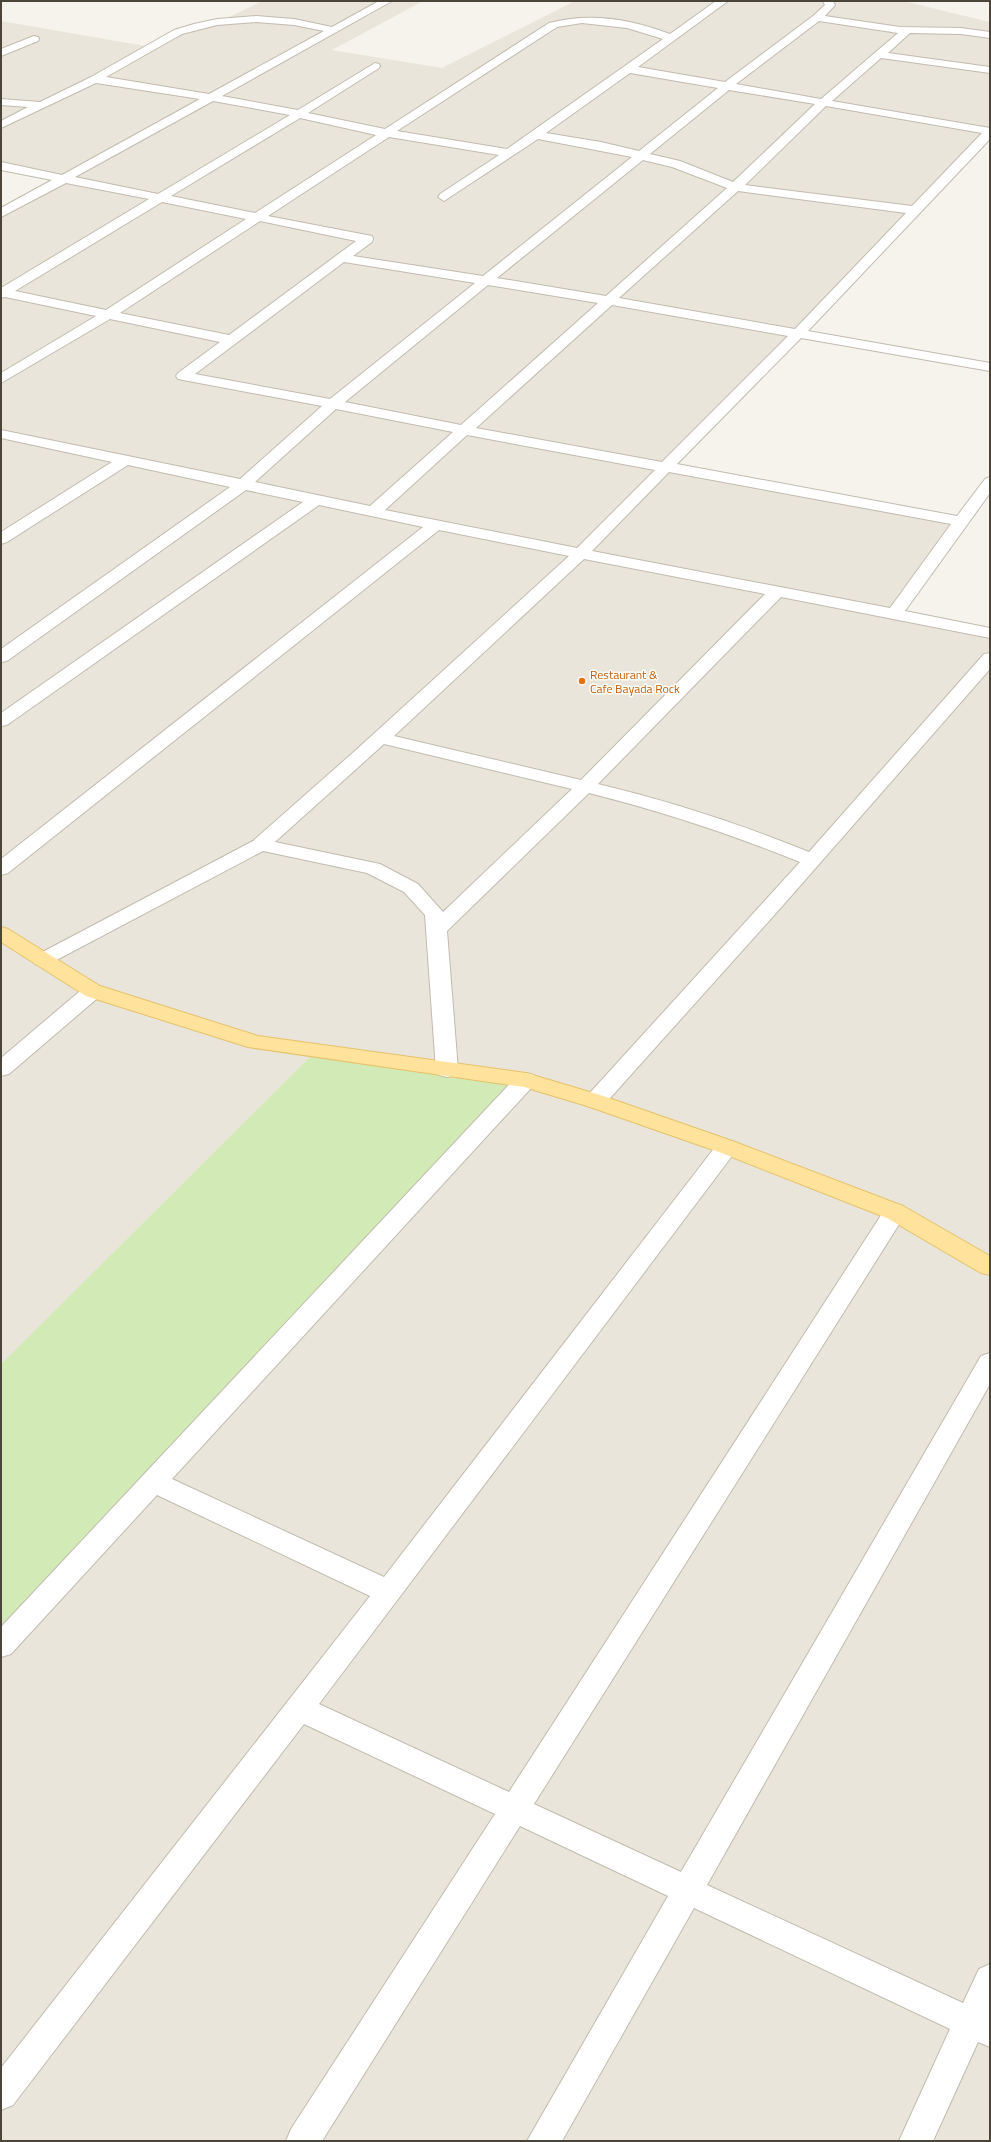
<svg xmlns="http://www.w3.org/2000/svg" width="991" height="2142" viewBox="0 0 991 2142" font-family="'Titillium Web',sans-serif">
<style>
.residential{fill:#eae5da}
.green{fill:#d2eab5}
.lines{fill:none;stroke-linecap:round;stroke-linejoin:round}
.minor-casing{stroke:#c2bbae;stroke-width:2}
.major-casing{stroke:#e6c16a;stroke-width:2}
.minor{fill:#fff;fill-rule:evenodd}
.major{fill:#ffe39c;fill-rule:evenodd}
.food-dot{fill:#e8710a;stroke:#fff;stroke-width:1.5}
.labels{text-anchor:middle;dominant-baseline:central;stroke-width:3;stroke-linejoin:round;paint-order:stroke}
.food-label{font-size:12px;fill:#c56008;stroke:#fff;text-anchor:start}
</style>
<rect width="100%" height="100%" fill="#f6f3ec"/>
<polygon class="residential" points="262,1 423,1 332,50 442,68 575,1 903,1 990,22 990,132 667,467 961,521 895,614 990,633 990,2141 1,2141 1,1646 316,1051 1,1364 1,213 63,179 1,166 1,21 151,47 178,32 221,21"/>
<polygon class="green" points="316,1051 526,1080 1,1646 1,1364"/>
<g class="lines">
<defs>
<g id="minor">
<path d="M379 1H392L222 96 298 110 375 63 379 64 380 66 379 68 308 113 385 129 549 23C591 12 630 19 670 34L716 1H728L638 67 725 82 813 16 825 5 823 1H833L835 5 825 16 900 27 961 28 990 32V38L961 34 910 33 888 53 990 67V73L881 58 832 101 990 128V139L808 331 990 363V371L801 338 677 464 957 516 985 479 990 477V493L905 611 990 628V638L781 597 598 784C670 801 740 824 809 852L984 654 990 653V669L785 903 603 1106 595 1108 587 1106 584 1101 587 1096 800 862C731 834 661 811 589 793L447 931 458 1070 455 1075 447 1077 439 1075 436 1070 425 915 404 892 367 873 263 851 49 964 42 966 35 964 32 960 35 956 253 841 356 750 569 556 439 530 8 873 1 875V859L423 527 319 505 7 725 1 726V713L303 502 246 490 7 661 1 662V649L230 487 128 465 7 542 1 544V532L112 462 1 438V430L240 479 322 406 178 379 176 376 178 373 220 342 110 319 1 383V373L96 316 5 297 1 298V288L149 199 66 183 1 217V208L52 180 1 170V162L62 175 200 99 96 83 1 128V121L28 107 1 105V99L40 102 91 77 174 30 194 24 217 19 256 16 294 19 332 27ZM819 21 898 33 821 99 736 84ZM256 22 294 25 324 31 209 94 106 77 182 34 217 25ZM582 23 627 28 663 39 507 149 397 131 557 27ZM630 73 718 88 639 151 601 142 546 133ZM729 90 815 104 733 182 680 161 650 154ZM213 101 290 115 158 194 75 177ZM826 106 982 133 912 206 745 185ZM300 118 376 135 255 213 171 196ZM389 137 499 155 440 194 438 197 444 201 538 139 632 157 483 276 353 256 372 242 373 239 372 236 268 216ZM643 160 672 167 727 188 606 296 497 278ZM738 191 906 213 795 329 619 298ZM162 202 246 219 106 310 15 291ZM260 221 356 241 229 335 120 313ZM344 262 475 283 330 399 195 374ZM488 285 598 303 461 425 345 402ZM612 305 788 336 662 462 476 428ZM336 409 453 432 370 506 255 482ZM467 435 655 470 577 548 385 510ZM669 472 951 524 890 608 592 551ZM584 559 765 594 581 780 394 736ZM384 744 572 789 443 912 418 884 380 864 275 842Z"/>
<polygon points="34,36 38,37 39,39 38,41 1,56 1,49"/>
<polygon points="93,985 100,986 104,991 100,996 9,1074 1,1076 1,1058 86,986"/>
<polygon points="526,1073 534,1075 537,1080 534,1085 172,1479 384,1577 719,1142 727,1140 735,1142 738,1147 735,1152 319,1704 509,1792 887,1206 895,1204 903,1206 907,1212 903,1218 534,1804 681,1872 981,1356 990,1353 990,1384 707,1885 963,2003 979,1969 990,1964 990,2047 978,2042 933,2141 899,2141 950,2029 694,1908 562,2141 527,2141 668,1896 520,1826 322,2141 286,2141 291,2129 495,1814 304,1724 13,2105 1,2110 1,2068 370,1596 157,1495 11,1654 1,1657 1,1627 518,1075"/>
</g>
<polygon id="major" points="1,927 8,929 100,986 258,1036 526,1073 603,1096 735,1142 903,1206 990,1256 990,1275 981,1273 887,1218 719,1152 587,1106 524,1087 248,1047 86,996 1,942"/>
</defs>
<use href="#minor" class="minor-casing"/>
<use href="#major" class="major-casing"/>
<use href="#minor" class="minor"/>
<use href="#major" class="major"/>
</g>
<circle class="food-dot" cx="582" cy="681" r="4"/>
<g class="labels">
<g class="food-label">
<text x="590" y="674">Restaurant &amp;<tspan x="590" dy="14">Cafe Bayada Rock</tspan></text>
</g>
</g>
<rect width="991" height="2142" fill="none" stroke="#4b4439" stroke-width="4"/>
</svg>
